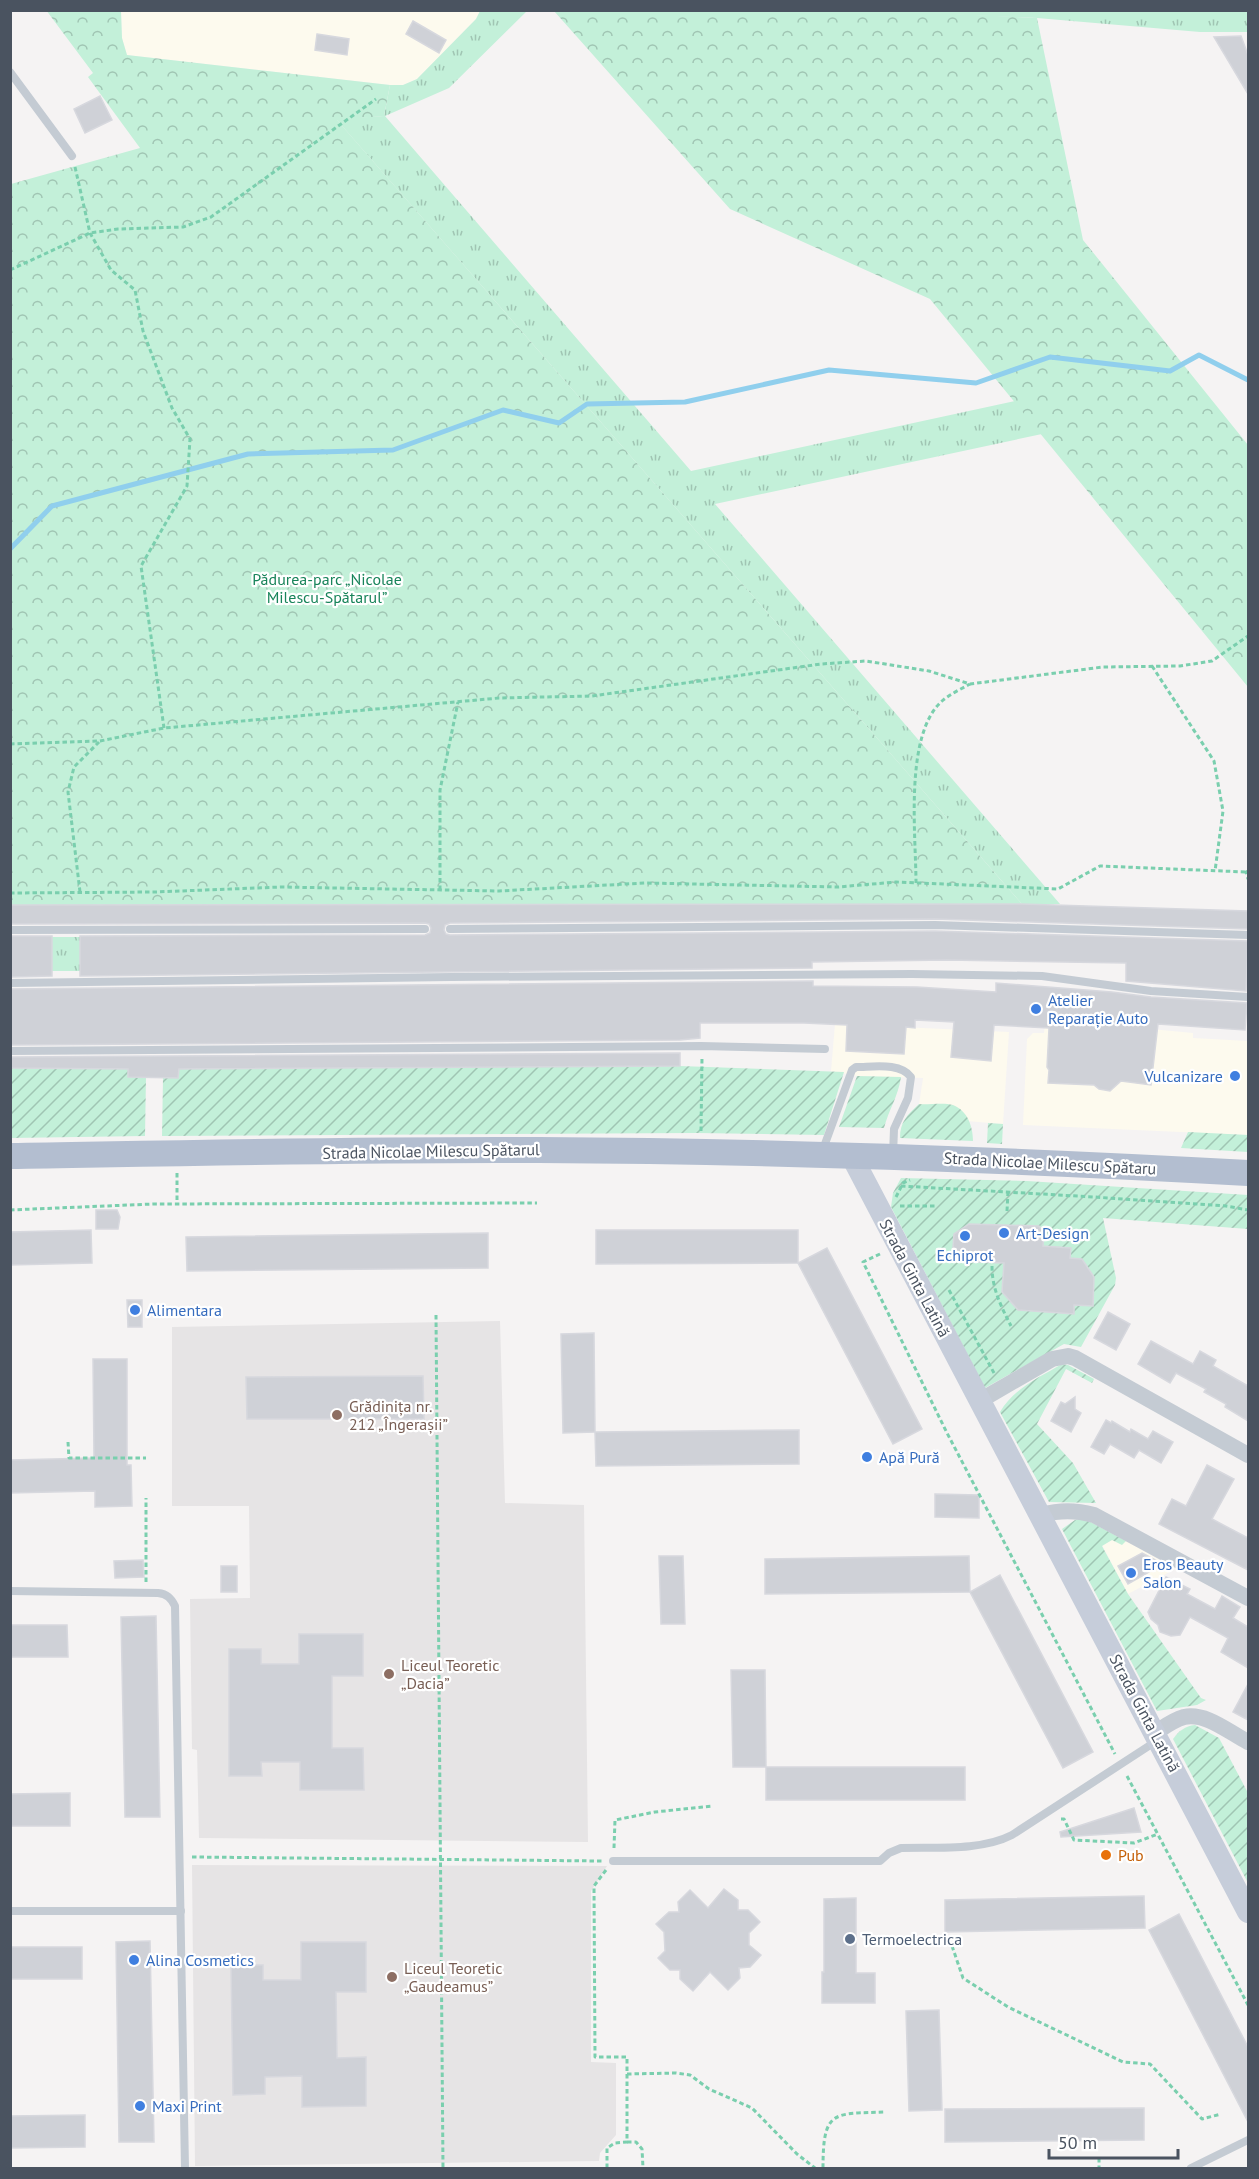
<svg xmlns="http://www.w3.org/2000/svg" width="1259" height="2179" viewBox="0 0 1259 2179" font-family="'PT Sans',sans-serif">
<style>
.commercial{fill:#fdfaee}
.education{fill:#e6e4e5}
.grass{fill:url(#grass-tufts)}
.forest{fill:url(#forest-crowns)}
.garden{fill:url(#garden-furrows)}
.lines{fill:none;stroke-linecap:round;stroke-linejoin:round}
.stream{stroke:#90cfed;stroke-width:5}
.building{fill:#cfd1d7;stroke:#d7d8de;stroke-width:1.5}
.path{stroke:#7acfae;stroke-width:3;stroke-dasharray:4.5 3;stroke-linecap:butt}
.lane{stroke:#c4cbd3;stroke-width:8}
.street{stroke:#c4cbd3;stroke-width:16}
.secondary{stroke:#c6cdda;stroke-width:22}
.primary{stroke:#b3bed0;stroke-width:26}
.shop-dot{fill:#3f7fe0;stroke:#fff;stroke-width:2}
.education-dot{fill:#8d6e63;stroke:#fff;stroke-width:2}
.food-dot{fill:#e8710a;stroke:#fff;stroke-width:2}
.service-dot{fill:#5c6f8a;stroke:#fff;stroke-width:2}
.labels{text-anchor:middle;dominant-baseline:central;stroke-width:4.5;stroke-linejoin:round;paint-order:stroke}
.park-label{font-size:16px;fill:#18845a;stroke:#fff}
.shop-label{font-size:16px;fill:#366cbe;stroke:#fff;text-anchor:start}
.street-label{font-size:16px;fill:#4a5360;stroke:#fff}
.education-label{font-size:16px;fill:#785e54;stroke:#fff;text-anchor:start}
.food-label{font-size:16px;fill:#c56008;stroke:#fff;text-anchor:start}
.service-label{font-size:16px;fill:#4e5e75;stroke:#fff;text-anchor:start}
</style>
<defs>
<pattern id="grass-tufts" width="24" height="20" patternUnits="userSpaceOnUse" patternTransform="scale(1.5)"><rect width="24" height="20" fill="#c3f0d9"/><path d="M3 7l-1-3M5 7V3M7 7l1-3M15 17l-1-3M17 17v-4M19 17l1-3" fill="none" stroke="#a0c5b3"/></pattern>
<pattern id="forest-crowns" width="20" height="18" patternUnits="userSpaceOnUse" patternTransform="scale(1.5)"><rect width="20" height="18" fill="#c3f0d9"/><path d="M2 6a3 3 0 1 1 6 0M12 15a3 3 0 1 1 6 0" fill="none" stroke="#a0c5b3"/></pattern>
<pattern id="garden-furrows" width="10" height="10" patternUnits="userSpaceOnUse" patternTransform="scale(1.5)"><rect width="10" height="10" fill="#c3f0d9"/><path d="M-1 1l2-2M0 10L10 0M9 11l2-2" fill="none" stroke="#a0c5b3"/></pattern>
</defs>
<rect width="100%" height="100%" fill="#f5f3f3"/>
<g class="commercial">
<polygon points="121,11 480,11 476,19 417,79 403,85 390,85 127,55 122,38"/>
<polygon points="1046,1019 1193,1033 1193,1038 1248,1041 1248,1135 1023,1125 1027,1039 1033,1033 1044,1033"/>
<polygon points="835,1024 1009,1032 1003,1124 917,1117 923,1078 857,1076 831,1071"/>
<polygon points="1112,1540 1126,1541 1175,1569 1128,1594 1102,1545"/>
</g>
<g class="education">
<polygon points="500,1321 505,1503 584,1505 588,1842 199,1838 197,1750 192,1749 190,1599 250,1598 249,1506 172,1506 172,1327"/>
<polygon points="192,1865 607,1866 591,1891 591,2062 616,2063 616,2135 600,2153 599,2161 195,2166"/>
</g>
<g class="grass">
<polygon points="480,11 527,11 449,88 385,116 691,471 1015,401 1042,434 715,504 1060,904 1022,904 336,119 384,116 390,85 403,85 417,79 476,19"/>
<polygon points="871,11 1248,11 1248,32 1200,32 1037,18"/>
<rect x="52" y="937" width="28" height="34"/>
</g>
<g class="forest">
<polygon points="46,10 121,11 122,38 127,55 390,85 384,116 337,120 1022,904 11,905 11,184 140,148 88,77 93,73"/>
<polygon points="871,10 1037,18 1083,240 1248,445 1248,687 930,299 730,209 554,11"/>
</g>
<g class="garden">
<polygon points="680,1066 844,1072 824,1135 696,1133 162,1136 163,1078 178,1078 179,1069"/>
<polygon points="10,1068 128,1069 128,1077 146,1077 145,1136 11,1138"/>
<path d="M857 1076 901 1077C898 1097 889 1109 884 1128L839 1127Z"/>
<path d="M919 1104C928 1105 944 1102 953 1105 968 1111 973 1127 973 1141L900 1138C900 1122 907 1115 919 1104Z"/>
<polygon points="988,1123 1003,1124 1002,1144 987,1143"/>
<polygon points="1188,1132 1248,1135 1248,1152 1181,1148"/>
<polygon points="901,1178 1027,1181 1248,1195 1248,1229 1103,1218 1116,1278 1115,1285 1081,1347 1064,1344 985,1388 891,1207 893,1193"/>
<path d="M1062 1364 1068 1365 1094 1379 1092 1383 1066 1369 1037 1424 1073 1463 1096 1503 1049 1502 1000 1412C1014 1388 1040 1377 1062 1364Z"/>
<polygon points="1083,1518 1126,1541 1122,1545 1112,1540 1102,1546 1128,1594 1201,1698 1206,1700 1197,1705 1157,1711 1062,1529 1075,1520"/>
<path d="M1195 1725 1219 1738 1248 1793V1883L1173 1739C1179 1731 1185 1726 1195 1725Z"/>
</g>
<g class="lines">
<polyline class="stream" points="10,549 52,506 248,454 393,450 503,410 559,423 587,404 685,402 829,370 976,383 1050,357 1170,371 1199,355 1248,380"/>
</g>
<g class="building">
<polygon points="413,21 446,40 439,53 406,34"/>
<polygon points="317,34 349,39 347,55 315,50"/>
<polygon points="1241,36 1248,55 1248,94 1214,37"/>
<polygon points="100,96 112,120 85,133 74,109"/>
<polygon points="1022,904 1248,911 1248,929 935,919 450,923 445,925 444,930 446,934 450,935 935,931 1248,941 1246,991 1126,981 1126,963 947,960 812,962 812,968 80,976 80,936 425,935 430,933 431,928 429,924 425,923 10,924 10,905"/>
<polygon points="10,936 52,936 52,976 10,977"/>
<polygon points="813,981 813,986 917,987 996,992 996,983 1112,992 1151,997 1247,1003 1245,1030 1158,1024 1151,1085 1121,1081 1110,1091 1099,1089 1094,1085 1048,1083 1049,1070 1047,1067 1049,1028 994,1025 991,1061 951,1057 954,1022 915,1020 915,1028 906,1027 904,1054 846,1051 847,1025 804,1023 700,1023 700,1038 680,1040 10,1045 10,989"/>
<polygon points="680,1053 680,1066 179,1069 178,1078 128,1077 128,1069 10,1068 10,1057"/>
<polygon points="96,1210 117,1210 120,1217 118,1229 96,1229"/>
<polygon points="969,1224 1039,1226 1044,1233 1043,1246 1071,1248 1070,1258 1082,1259 1094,1277 1093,1306 1074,1305 1074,1314 1018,1310 1002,1292 1004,1263 952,1261 954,1234"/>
<polygon points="91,1230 92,1263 10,1265 10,1232"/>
<polygon points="596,1230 798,1230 798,1263 596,1264"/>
<polygon points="488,1233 488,1268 187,1271 186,1237"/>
<polygon points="827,1248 922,1429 893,1444 798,1263"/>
<polygon points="127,1300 142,1300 142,1327 128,1327"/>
<polygon points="1108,1312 1130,1324 1116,1350 1094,1338"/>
<polygon points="594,1333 595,1432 563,1433 561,1334"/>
<polygon points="1151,1341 1193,1364 1200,1351 1216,1360 1213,1366 1248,1386 1248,1421 1225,1407 1226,1404 1204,1392 1206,1389 1176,1373 1170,1383 1138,1364"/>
<polygon points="93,1359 127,1359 127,1465 131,1465 132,1506 95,1507 95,1491 10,1493 10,1460 94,1458"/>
<polygon points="423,1376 424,1419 247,1419 246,1377"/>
<polygon points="1075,1397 1075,1409 1081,1413 1071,1432 1051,1421 1061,1402 1065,1404"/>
<polygon points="1106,1420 1111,1423 1112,1421 1130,1432 1131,1429 1148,1439 1153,1431 1173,1442 1161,1463 1139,1450 1134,1458 1110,1444 1104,1454 1091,1447"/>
<polygon points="799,1430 799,1464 596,1466 595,1432"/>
<polygon points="1207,1465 1234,1479 1212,1519 1248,1538 1248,1570 1159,1524 1172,1499 1186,1506"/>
<polygon points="935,1494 979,1495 979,1518 935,1517"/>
<polygon points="1142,1553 1163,1564 1128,1584 1118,1566"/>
<polygon points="659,1556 683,1556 685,1624 661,1624"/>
<polygon points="969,1556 970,1592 765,1594 765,1559"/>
<polygon points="143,1560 144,1577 115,1578 114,1561"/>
<rect x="221" y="1566" width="16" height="26"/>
<polygon points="1000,1575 1093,1752 1063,1768 970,1592"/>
<polygon points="1166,1577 1190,1589 1187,1594 1215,1609 1222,1596 1240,1607 1233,1618 1248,1627 1248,1668 1221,1652 1228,1638 1190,1617 1180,1635 1171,1636 1160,1632 1158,1625 1151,1619 1148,1612"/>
<polygon points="156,1616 160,1817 125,1817 121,1617"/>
<polygon points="10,1625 67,1625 68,1657 10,1657"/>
<polygon points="299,1634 363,1634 363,1676 332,1676 332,1748 363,1748 364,1790 300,1790 300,1762 261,1762 262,1776 229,1776 229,1649 261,1649 261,1664 299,1664"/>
<polygon points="731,1670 765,1670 766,1767 733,1767"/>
<polygon points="1248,1684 1248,1720 1233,1712"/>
<rect x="766" y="1767" width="199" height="33"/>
<polygon points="70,1793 70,1826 10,1826 10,1794"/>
<polygon points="1134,1808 1141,1832 1061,1837 1060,1832"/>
<polygon points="724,1889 738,1900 738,1910 748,1910 760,1922 749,1933 749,1945 761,1955 750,1967 739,1968 740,1978 728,1990 710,1972 693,1991 680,1979 680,1970 670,1970 658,1958 665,1951 664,1932 656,1924 669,1912 679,1912 678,1902 690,1890 708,1908"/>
<polygon points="1144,1896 1145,1928 945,1932 945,1900"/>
<polygon points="856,1898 856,1973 875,1973 875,2003 822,2003 822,1972 824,1972 824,1899"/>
<polygon points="1179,1914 1248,2047 1248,2122 1149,1930"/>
<polygon points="150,1941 154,2142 119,2142 116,1942"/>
<polygon points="301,1942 366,1942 366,1992 336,1992 337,2058 366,2057 366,2106 302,2107 302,2076 265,2077 265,2094 233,2095 231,1965 263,1965 263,1980 301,1980"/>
<rect x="10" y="1947" width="72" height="32"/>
<polygon points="939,2010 942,2110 909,2111 906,2011"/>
<polygon points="1144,2108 1144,2140 945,2142 945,2109"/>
<polygon points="85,2115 85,2147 10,2148 10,2116"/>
</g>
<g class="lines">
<g class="path">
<polyline points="75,167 90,233 111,270 135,290 143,331 172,408 190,439 187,486 141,566 164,728"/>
<polyline points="10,270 90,233 118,229 183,227 211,217 376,99"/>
<polyline points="1152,666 1214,761 1223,811 1215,871"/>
<polyline points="10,744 100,741 164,728 499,698 592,696 821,664 866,661 929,671 970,684 1103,667 1180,666 1212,661 1248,636"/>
<polyline points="1248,871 1246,872 1248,879"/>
<path d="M916 883C916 835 904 735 942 701 950 694 961 689 970 684"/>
<polyline points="440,890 440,790 458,702"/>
<polyline points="80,892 68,792 74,767 99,742"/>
<polyline points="10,893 155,892 281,887 499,891 645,883 838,887 896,882 1058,889 1100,866 1246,872"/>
<polyline points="701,1131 702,1057"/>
<polyline points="177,1173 177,1204"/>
<polyline points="901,1186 1094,1197 1226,1206 1248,1210"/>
<polyline points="896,1197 903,1183 910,1180"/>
<polyline points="900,1206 937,1206"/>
<polyline points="10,1210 153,1204 537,1203"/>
<polyline points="1007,1211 1008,1192"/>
<polyline points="880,1254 863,1262 946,1431 1115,1754"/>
<path d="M992 1266C992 1289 1001 1306 1011 1326"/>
<polyline points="949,1290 994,1373"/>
<polyline points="436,1315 443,2168"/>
<polyline points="68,1442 69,1458 146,1458"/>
<polyline points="146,1582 146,1498"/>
<polyline points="1127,1776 1248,2005"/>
<polyline points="1061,1819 1064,1819 1074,1840 1134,1843 1158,1834"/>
<polyline points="614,1848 615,1820 655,1812 713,1806"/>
<polyline points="192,1857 602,1861"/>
<polyline points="606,1870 594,1886 595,2057 627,2057 627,2142 615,2143 607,2148 607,2168"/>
<polyline points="952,1946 963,1978 1008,2007 1123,2062 1150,2064 1202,2119 1221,2114"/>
<polyline points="627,2074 676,2073 690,2075 709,2089 752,2108 797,2154 815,2168"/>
<polyline points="627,2142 636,2142 642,2149 643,2168"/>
<polyline points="1099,2158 1099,2168"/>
<path d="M823 2168C823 2109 833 2114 886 2112"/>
</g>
<g class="lane">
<polyline points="10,72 72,156"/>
<polyline points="450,929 935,925 1248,935"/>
<polyline points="10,930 425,929"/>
<polyline points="10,983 451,977 912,974 1042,976 1151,991 1248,997"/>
<polyline points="10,1051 701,1046 825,1049"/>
<path d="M822 1152 852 1070 856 1067C873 1067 900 1062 911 1077L908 1098 894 1129 893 1155"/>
<path d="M10 1591 158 1593C167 1594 171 1598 175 1606L185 2168"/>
<path d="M613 1861H880L889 1853 901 1848C936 1847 981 1851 1012 1835L1158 1740"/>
<polyline points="10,1911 181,1911"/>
<polyline points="1191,2168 1248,2140"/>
</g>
<g class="street">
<polyline points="981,1400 1052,1359 1068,1356 1075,1358 1248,1455"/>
<path d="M1041 1515C1060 1510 1075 1510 1094 1515L1248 1598"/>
<path d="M1155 1733C1164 1727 1173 1720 1184 1717 1206 1712 1230 1733 1248 1742"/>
</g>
<polyline class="secondary" points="851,1155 1248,1912"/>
<path class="primary" d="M10 1156C187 1153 363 1149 539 1150 776 1151 1012 1160 1248 1173"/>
</g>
<g class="shop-dot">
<circle cx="1036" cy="1009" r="6"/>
<circle cx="1235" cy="1076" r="6"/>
<circle cx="1004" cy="1233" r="6"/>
<circle cx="965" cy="1236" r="6"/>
<circle cx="135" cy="1310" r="6"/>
<circle cx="867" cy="1457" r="6"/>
<circle cx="1131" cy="1573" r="6"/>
<circle cx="134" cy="1960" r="6"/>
<circle cx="140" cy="2106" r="6"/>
</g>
<g class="education-dot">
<circle cx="337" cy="1415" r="6"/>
<circle cx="389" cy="1674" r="6"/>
<circle cx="392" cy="1977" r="6"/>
</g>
<circle class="food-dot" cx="1106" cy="1855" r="6"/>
<circle class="service-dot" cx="850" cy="1939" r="6"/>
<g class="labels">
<g class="park-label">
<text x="327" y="579">Pădurea-parc „Nicolae<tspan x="327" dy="18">Milescu-Spătarul”</tspan></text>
</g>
<g class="shop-label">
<text x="1048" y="1000">Atelier<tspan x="1048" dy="18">Reparație Auto</tspan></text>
<text x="1223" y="1076" text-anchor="end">Vulcanizare</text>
<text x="1016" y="1233">Art-Design</text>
<text x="965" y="1255" text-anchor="middle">Echiprot</text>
<text x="147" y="1310">Alimentara</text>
<text x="879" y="1457">Apă Pură</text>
<text x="1143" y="1564">Eros Beauty<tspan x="1143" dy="18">Salon</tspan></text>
<text x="146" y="1960">Alina Cosmetics</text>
<text x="152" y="2106">Maxi Print</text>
</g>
<g class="street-label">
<text transform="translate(431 1151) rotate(-1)">Strada Nicolae Milescu Spătarul</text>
<text transform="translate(1050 1163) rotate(3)">Strada Nicolae Milescu Spătaru</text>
<text transform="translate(915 1278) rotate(62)">Strada Ginta Latină</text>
<text transform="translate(1145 1713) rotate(62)">Strada Ginta Latină</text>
</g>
<g class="education-label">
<text x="349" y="1406">Grădinița nr.<tspan x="349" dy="18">212 „Îngerașii”</tspan></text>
<text x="401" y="1665">Liceul Teoretic<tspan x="401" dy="18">„Dacia”</tspan></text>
<text x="404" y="1968">Liceul Teoretic<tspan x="404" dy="18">„Gaudeamus”</tspan></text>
</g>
<g class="food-label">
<text x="1118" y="1855">Pub</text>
</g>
<g class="service-label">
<text x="862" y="1939">Termoelectrica</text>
</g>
</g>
<rect width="1259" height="2179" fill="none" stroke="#4a5360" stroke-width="24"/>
<path d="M1049 2149v9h129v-9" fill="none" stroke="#4a5360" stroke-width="3"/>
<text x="1058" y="2149" font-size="18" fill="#4a5360" stroke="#ffffff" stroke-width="4.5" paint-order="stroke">50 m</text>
</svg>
